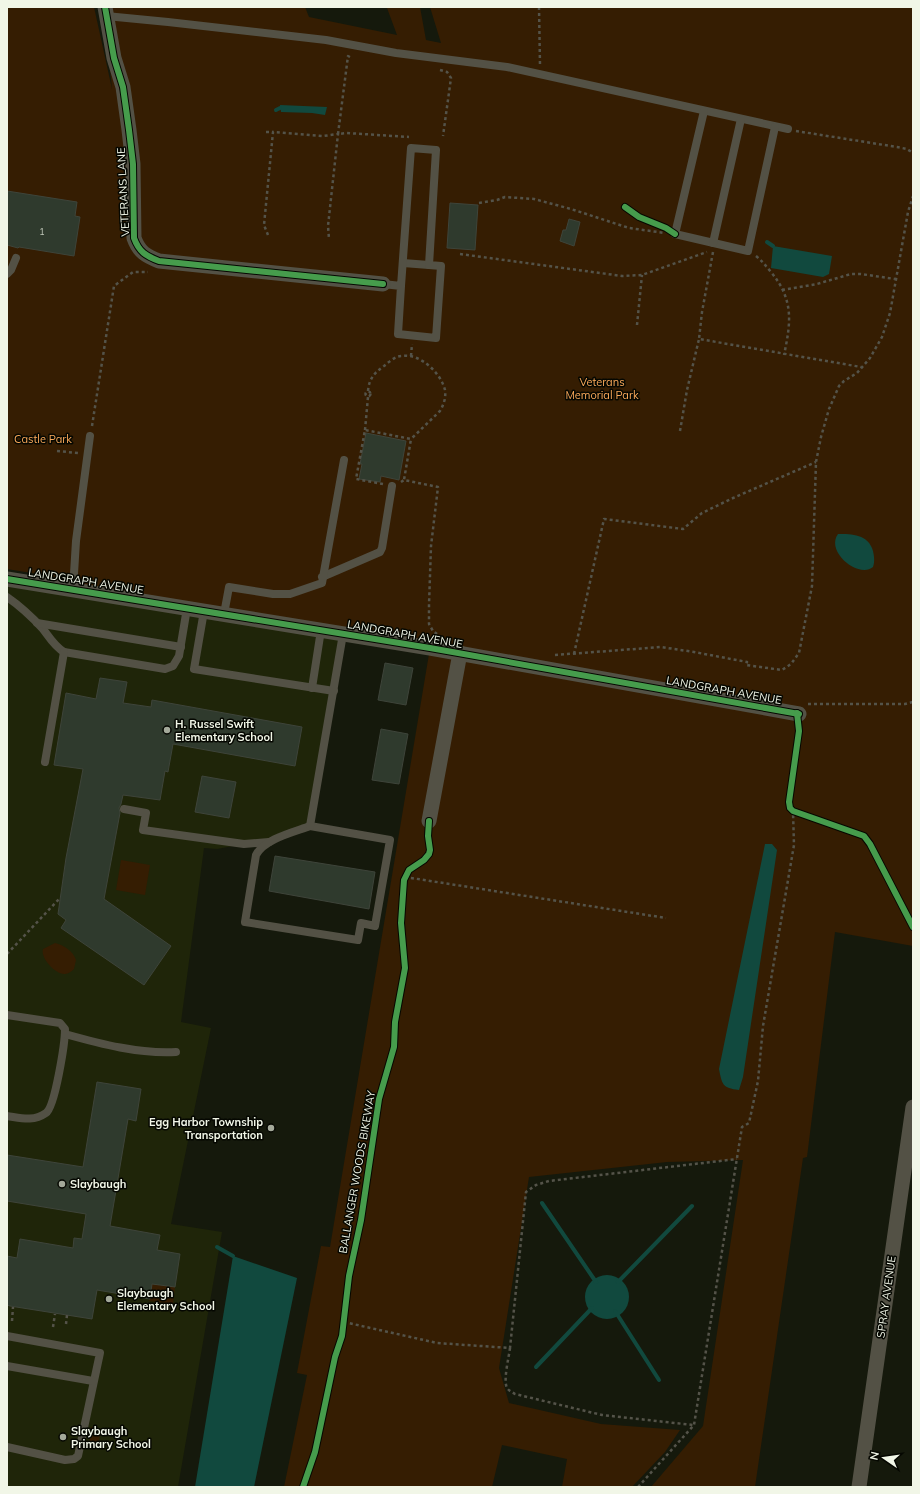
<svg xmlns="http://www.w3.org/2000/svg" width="920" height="1494" viewBox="0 0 920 1494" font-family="Mulish,sans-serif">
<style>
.built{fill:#1f2509}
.green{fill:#351d02}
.water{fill:#11493e}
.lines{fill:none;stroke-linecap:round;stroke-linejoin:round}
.stream{stroke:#11493e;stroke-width:4}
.building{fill:#2f3a2d;stroke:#3e443a}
.path{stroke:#545349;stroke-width:2.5;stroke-dasharray:3 3;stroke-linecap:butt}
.lane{stroke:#535145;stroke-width:8}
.street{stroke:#535145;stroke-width:15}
.cycleway-casing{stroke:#050701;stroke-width:8}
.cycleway{stroke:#469c4c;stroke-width:6}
.poi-dot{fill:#a4a99a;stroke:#050701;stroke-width:1.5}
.labels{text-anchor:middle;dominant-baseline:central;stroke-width:3;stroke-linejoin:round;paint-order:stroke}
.number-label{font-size:9px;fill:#c0c7b8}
.street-label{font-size:11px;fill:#f1f6e7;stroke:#050701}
.park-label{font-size:11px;fill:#fcaa5a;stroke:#050701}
.poi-label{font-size:11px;font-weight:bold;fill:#f1f6e7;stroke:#050701;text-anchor:start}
</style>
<rect width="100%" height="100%" fill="#15190c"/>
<polygon class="built" points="7,579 343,634 310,826 270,842 244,844 217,849 204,848 181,1022 211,1028 171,1224 222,1232 178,1487 7,1487"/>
<g class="green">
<polygon points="7,7 94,7 112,89 104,7 305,7 309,17 397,35 387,8 420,7 426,40 441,43 430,7 913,7 913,946 835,932 807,1157 803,1158 755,1487 651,1487 703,1426 743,1160 667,1162 529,1177 499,1368 509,1403 601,1424 680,1430 665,1452 632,1487 562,1487 567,1459 502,1445 492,1487 284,1487 307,1375 297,1373 321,1246 330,1247 430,648 73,590 74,580 7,569"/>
<polygon points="121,860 150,865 145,895 116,890"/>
<path d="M55 943C64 945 73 951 76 960L74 969C72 971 68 974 65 974 56 975 40 958 43 949Z"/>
<polygon points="152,1284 175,1287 173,1304 149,1301"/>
<polygon points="91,1427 101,1429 98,1446 89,1444"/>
</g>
<g class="water">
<polygon points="280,105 327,107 325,115 312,113 281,112"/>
<polygon points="773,246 832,256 829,274 823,277 771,268"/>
<path d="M838 534C852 534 868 534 873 551 874 556 875 561 873 567 859 579 825 552 838 534Z"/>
<path d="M765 844H772L777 850 743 1077 739 1090C722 1088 722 1084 719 1069Z"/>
<polygon points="233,1256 297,1278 254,1487 195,1487"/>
<circle cx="607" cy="1297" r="22"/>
</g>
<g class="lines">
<g class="stream">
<polyline points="276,110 280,108"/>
<polyline points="767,242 773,246"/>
<polyline points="542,1203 596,1282"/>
<polyline points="217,1247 233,1256"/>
<polyline points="618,1282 692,1206"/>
<polyline points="615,1311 659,1380"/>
<polyline points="536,1367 592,1308"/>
</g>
</g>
<g class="building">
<polygon points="7,191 77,202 75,216 80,217 74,256 19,247 18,248 7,245"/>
<polygon points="450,203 478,205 475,250 447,248"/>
<polygon points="569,219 580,222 574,246 560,241 563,230 566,230"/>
<polygon points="366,433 406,441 399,480 381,476 380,482 359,479 362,464 360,464"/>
<polygon points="385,663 413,668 406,705 378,700"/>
<polygon points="100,678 127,682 123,703 151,707 152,700 302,727 295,766 173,744 168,772 165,771 160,800 123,795 121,804 119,808 120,813 104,899 171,946 144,985 61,928 66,920 58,914 66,858 83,769 54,765 66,693 96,699"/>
<polygon points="381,729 408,734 399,784 372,780"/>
<polygon points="202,776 236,782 229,818 195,812"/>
<polygon points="275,856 375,872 369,909 269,891"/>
<polygon points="97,1082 141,1089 136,1121 128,1119 110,1226 160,1235 157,1250 180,1254 175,1287 152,1284 150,1299 97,1290 92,1319 10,1306 7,1305 7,1256 17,1258 20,1239 73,1248 74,1238 82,1239 86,1214 7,1201 7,1155 83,1167"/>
</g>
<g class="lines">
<g class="path">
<polyline points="539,7 540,65"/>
<polyline points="350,57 348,56 338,134 347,133 409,137"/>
<polyline points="440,70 447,72 451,78 443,136"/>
<polyline points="796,131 897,147 907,149 913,153"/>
<polyline points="266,132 273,132"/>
<polyline points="479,203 497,200 505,197 534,199 571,209 629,228 665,233"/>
<polyline points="268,235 264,225 273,132 323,136 338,134 328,226 329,239"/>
<polyline points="713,252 702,312 699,339 861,367"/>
<polyline points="460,254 622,276 642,275 707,252"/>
<path d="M756 256C762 261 766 266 771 272 794 300 791 322 784 355"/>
<polyline points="782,290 817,284 851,274 861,274 895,279"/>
<polyline points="637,325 642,275"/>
<polyline points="411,356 412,344"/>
<path d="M368 391C369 379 374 373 384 366 389 362 395 356 402 356 420 353 441 373 445 390 446 398 444 404 440 411L411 439"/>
<circle cx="368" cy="394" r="2.5"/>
<polyline points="92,426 114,286 133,272 148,272"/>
<polyline points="365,430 368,397"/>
<polyline points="680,431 687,390 699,339"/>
<polyline points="57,451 78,453"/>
<polyline points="401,482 404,480 438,487 431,546 429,605 429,624 433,631 437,634"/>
<polyline points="383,484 356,479 365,430 411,439 404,480"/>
<polyline points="574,654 604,519 683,529 702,513 733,498 816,462"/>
<polyline points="555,655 661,647 694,652 747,662 746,665 782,670 791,664 799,653 812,586 816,462 821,437 829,409 839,386 844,381 857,373 870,358 882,337 890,313 908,212 913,196"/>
<polyline points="808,704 905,704 913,702"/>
<polyline points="405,877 666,918"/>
<polyline points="7,954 60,898"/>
<polyline points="12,1321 13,1307"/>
<polyline points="344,1322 437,1343 510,1348 526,1192 536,1185 549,1181 737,1159"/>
<polyline points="66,1324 67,1315"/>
<polyline points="53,1327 55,1314"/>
<path d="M510 1348C509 1357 503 1380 507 1388 509 1391 512 1392 515 1394L602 1415 693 1425"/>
<polyline points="638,1487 694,1425 742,1127 749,1123 758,1081 763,1026 794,845 793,811"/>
</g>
<g class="lane">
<polyline points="106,16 168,22 326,40 396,53 507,67 788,129"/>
<polyline points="704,111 675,234 748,251 775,127"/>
<polyline points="713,243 741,119"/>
<polyline points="403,263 429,265"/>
<polyline points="7,274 11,270 16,258"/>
<polyline points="383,284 401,286 398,334 436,338 441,266 429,265 436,150 411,148 401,286"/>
<polyline points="322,577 380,552 382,548 392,486"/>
<polyline points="73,590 76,541 90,436"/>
<path d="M7 597C20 606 32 617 43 629 49 637 55 647 64 652L165 669 173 666 179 656 187 608"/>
<polyline points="204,611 194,669 334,691"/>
<polyline points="224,614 229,587 273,594 290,594 322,583 344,460"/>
<polyline points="37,623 181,647"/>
<polyline points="312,688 321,630"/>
<polyline points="45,762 64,652"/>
<polyline points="124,809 146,813 143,830 244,844 269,842"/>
<path d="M310 826 390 840 375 926 361 923 358 940 245 922 256 855C264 839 294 832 310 826Z"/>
<polyline points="310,826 343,634"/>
<path d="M7 1015 60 1023 65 1029C65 1043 55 1107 46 1113 33 1122 21 1118 7 1116"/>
<path d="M65 1034C101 1044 139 1054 176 1052"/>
<polyline points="7,1336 100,1353 78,1456 74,1459 65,1460 7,1447"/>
<polyline points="7,1366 93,1381"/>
</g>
<g class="street">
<path d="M105 7 114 58 123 87 129 130 133 164 134 238C139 252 146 256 159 261L383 284"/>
<polyline points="7,579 430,648 799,714"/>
<polyline points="429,821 460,653"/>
<polyline points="859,1487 913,1107"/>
</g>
<defs>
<g id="cycleway">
<path d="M105 7 114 58 123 87 129 130 133 164 134 238C139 252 146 256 159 261L383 284"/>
<polyline points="625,207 639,217 666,228 675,234"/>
<polyline points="7,579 430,648 799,714"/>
<polyline points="797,713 799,731 789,802 790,808 793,811 864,836 870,844 913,927"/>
<polyline points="303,1487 315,1452 335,1357 342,1336 349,1276 361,1220 379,1099 394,1047 395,1022 405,968 401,923 404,880 409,870 424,860 429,854 430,850 428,836 429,821"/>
</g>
</defs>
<use href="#cycleway" class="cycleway-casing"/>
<use href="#cycleway" class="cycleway"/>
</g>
<g class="poi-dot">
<circle cx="167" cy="730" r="4"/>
<circle cx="271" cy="1128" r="4"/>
<circle cx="62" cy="1184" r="4"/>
<circle cx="109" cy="1299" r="4"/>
<circle cx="63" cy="1437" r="4"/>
</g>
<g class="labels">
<g class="number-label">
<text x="42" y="231">1</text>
</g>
<g class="street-label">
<text transform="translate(123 192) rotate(-93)">VETERANS LANE</text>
<text transform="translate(86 581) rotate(9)">LANDGRAPH AVENUE</text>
<text transform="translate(405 634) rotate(10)">LANDGRAPH AVENUE</text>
<text transform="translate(724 690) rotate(10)">LANDGRAPH AVENUE</text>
<text transform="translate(357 1172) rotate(-80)">BALLANGER WOODS BIKEWAY</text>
<text transform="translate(886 1297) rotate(-82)">SPRAY AVENUE</text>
</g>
<g class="park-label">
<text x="602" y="382">Veterans<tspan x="602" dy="13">Memorial Park</tspan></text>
<text x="43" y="439">Castle Park</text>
</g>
<g class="poi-label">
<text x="175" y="724">H. Russel Swift<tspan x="175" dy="13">Elementary School</tspan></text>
<text x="263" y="1122" text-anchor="end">Egg Harbor Township<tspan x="263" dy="13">Transportation</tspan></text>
<text x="70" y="1184">Slaybaugh</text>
<text x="117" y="1293">Slaybaugh<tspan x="117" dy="13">Elementary School</tspan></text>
<text x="71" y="1431">Slaybaugh<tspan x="71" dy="13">Primary School</tspan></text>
</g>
</g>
<rect width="920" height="1494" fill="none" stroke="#f1f6e7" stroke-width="16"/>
<g transform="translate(884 1458) rotate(283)" stroke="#050701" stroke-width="3" paint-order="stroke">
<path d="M0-3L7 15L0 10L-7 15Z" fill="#f1f6e7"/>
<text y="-6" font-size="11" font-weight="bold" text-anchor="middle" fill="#f1f6e7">N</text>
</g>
</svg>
